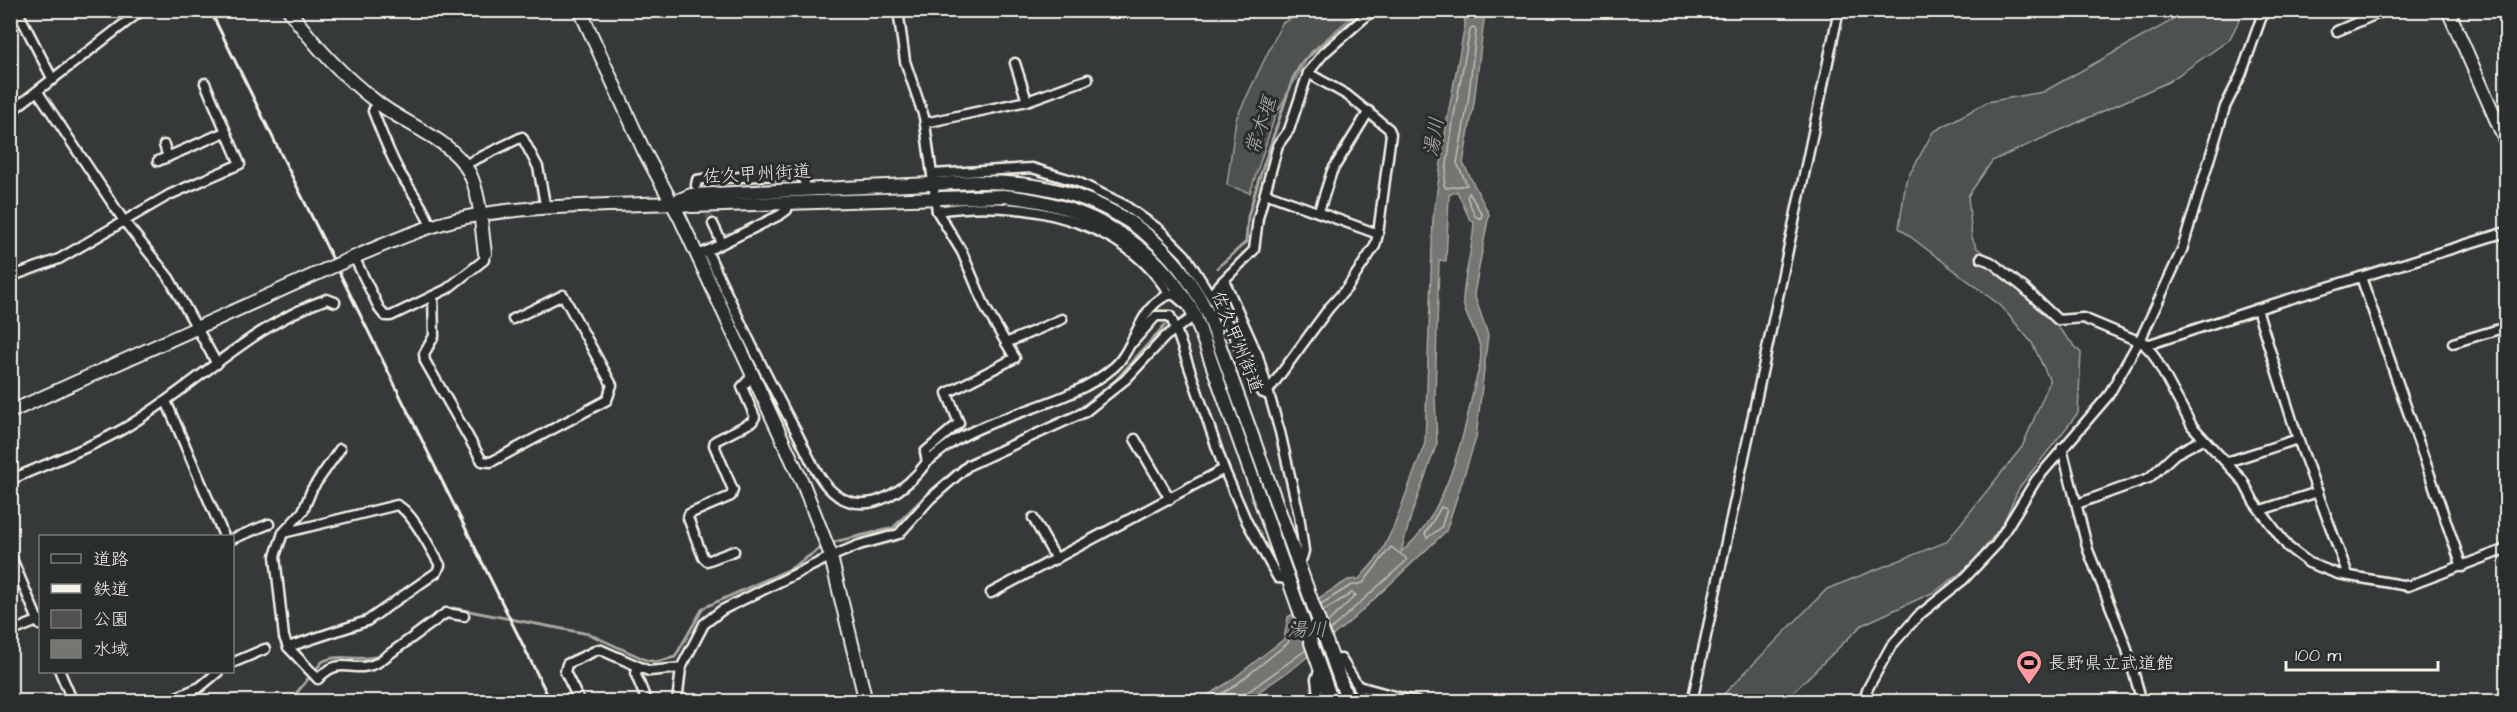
<svg xmlns="http://www.w3.org/2000/svg" width="2517" height="712" viewBox="0 0 2517 712" font-family="'Architects Daughter','Klee One',sans-serif">
<style>
.green{fill:#4e514f;stroke:#a1a19c;stroke-width:1.5}
.water{fill:#757572;stroke:#a8a7a1;stroke-width:1.5;fill-rule:evenodd}
.lines{fill:none;stroke-linecap:round;stroke-linejoin:round}
.shore{stroke:#c1bfb9;stroke-width:1.5}
.stream{stroke:#a8a7a1;stroke-width:3}
.street-tunnel{stroke:#525553;stroke-width:8;stroke-dasharray:8 4;stroke-linecap:butt}
.street-casing{stroke:#f4f1e8;stroke-width:13}
.secondary-casing{stroke:#f4f1e8;stroke-width:16}
.street{stroke:#2a2d2e;stroke-width:8}
.secondary{stroke:#2a2d2e;stroke-width:12}
.rail{stroke:#f4f1e8;stroke-width:3}
.secondary-bridge-casing{stroke:#f4f1e8;stroke-width:16;stroke-linecap:butt}
.secondary-bridge{stroke:#2a2d2e;stroke-width:12}
.labels{text-anchor:middle;dominant-baseline:central;stroke-width:6;stroke-linejoin:round;paint-order:stroke}
.street-label{font-size:18px;fill:#f4f1e8;stroke:#2a2d2e}
.poi-label{font-size:18px;fill:#f4f1e8;stroke:#2a2d2e;text-anchor:start}
.water-label{font-size:20px;font-style:italic;fill:#b4b3ad;stroke:#2a2d2e}
</style>
<rect width="100%" height="100%" fill="#363939"/>
<filter id="ink" filterUnits="userSpaceOnUse"><feTurbulence type="fractalNoise" baseFrequency=".0167" numOctaves="2"/><feDisplacementMap in="SourceGraphic" scale="12" xChannelSelector="R" yChannelSelector="G"/><feConvolveMatrix kernelMatrix="1 2 1 2 8 2 1 2 1" color-interpolation-filters="sRGB"/></filter>
<g filter="url(#ink)">
<g class="green">
<polygon points="1309,10 1358,11 1311,52 1275,116 1250,193 1227,185 1236,119 1282,23"/>
<polygon points="2180,11 2244,11 2229,40 2168,82 1992,161 1968,196 1972,238 1977,248 2011,275 2081,353 2078,413 2019,488 2003,524 1972,564 1936,591 1862,625 1784,701 1716,702 1827,589 1946,542 2022,447 2050,381 2032,343 2001,306 1899,228 1906,181 1933,132 1987,102 2043,92 2171,21"/>
</g>
<path class="water" d="M1464 11H1485L1474 103 1463 163 1489 214 1474 294 1488 335 1476 438 1446 531 1353 619 1295 667 1245 701 1197 702 1229 682 1284 639 1288 617 1348 580 1359 579 1380 555 1394 526 1425 443 1433 219 1448 114 1465 25ZM1457 191 1470 220 1474 222C1473 249 1464 274 1463 300 1463 315 1477 331 1480 347 1483 359 1477 376 1474 387 1464 438 1444 519 1401 552L1411 516 1437 443 1435 396 1439 260 1446 261 1449 195Z"/>
<g class="lines">
<g class="shore">
<polygon points="1474,27 1476,31 1468,102 1457,163 1467,185 1446,188 1444,185 1454,115 1470,30"/>
<polygon points="1469,193 1482,214 1481,219 1475,216 1467,197"/>
<polygon points="1441,507 1447,509 1441,528 1427,538 1425,534"/>
<polyline points="1321,604 1350,586 1363,583 1391,547 1406,558 1406,561 1330,630"/>
<polyline points="1323,611 1352,593 1356,595 1327,623"/>
<polyline points="1208,702 1233,687 1288,643 1295,620"/>
<polyline points="1242,702 1245,694 1306,650"/>
</g>
<g class="stream">
<polyline points="1217,268 1246,242 1248,217 1258,182 1293,78 1303,61 1364,10"/>
<polyline points="830,543 893,528 927,494 968,459 1077,411 1116,380 1165,325"/>
<path d="M289 702 322 662C339 652 360 663 378 656 406 645 422 614 453 608L589 634 646 660 656 662 675 657 703 608 790 569 824 546"/>
</g>
<polyline class="street-tunnel" points="703,203 713,224"/>
<defs>
<g id="street">
<polyline points="17,10 53,80"/>
<polyline points="2337,31 2386,10"/>
<polyline points="1015,63 1027,101"/>
<polyline points="38,92 124,221 169,278 217,364"/>
<path d="M377 102 373 111C381 132 389 153 400 173 411 191 424 207 431 227"/>
<polyline points="10,112 142,10"/>
<polyline points="925,123 1027,101 1088,79"/>
<polyline points="164,145 168,157"/>
<polyline points="158,161 225,132"/>
<polyline points="464,165 522,137 538,167 546,209"/>
<polyline points="932,174 1032,168 1078,182 1123,204 1160,230 1185,255 1226,320 1261,392 1266,394 1329,308 1347,288 1375,246 1378,234 1391,134 1389,129 1347,95 1308,73"/>
<polyline points="696,185 697,180 703,179 801,174 807,189"/>
<polyline points="1265,193 1378,234"/>
<path d="M937 211C1019 198 1123 218 1169 294"/>
<polyline points="1319,211 1332,171 1369,111"/>
<polyline points="713,224 722,243"/>
<polyline points="707,251 780,215 787,210 788,203"/>
<path d="M697 255 707 251C736 313 765 375 798 435 808 454 819 484 838 496 871 517 908 488 927 462L925 452 959 423 947 393 1015 358 986 309 962 252 937 211 924 117 905 61 898 10"/>
<polyline points="354,257 380,310 385,316 391,316 447,289 484,260 485,253"/>
<polyline points="1981,258 1991,262 2024,288 2058,320 2083,318 2143,343 2150,344 2257,309"/>
<polyline points="10,277 59,259 169,195 240,164 205,83"/>
<polyline points="2361,277 2462,567"/>
<polyline points="1212,293 1224,280"/>
<polyline points="433,296 434,336 424,354 425,361 482,461 491,462 607,400 612,385 563,295 513,319"/>
<polyline points="1189,320 1176,329 1224,469"/>
<polyline points="1006,343 1062,319"/>
<polyline points="2143,343 2153,354 2192,426 2243,481 2254,502 2288,547 2309,563 2338,574 2408,586 2506,549"/>
<polyline points="2453,343 2506,327"/>
<polyline points="166,401 224,536"/>
<polyline points="1135,439 1170,499"/>
<polyline points="2062,448 2088,550 2126,646 2142,702"/>
<path d="M927 462C936 455 946 446 956 440 1003 412 1073 403 1114 367 1136 348 1140 300 1173 294L1185 304"/>
<polyline points="2227,462 2298,439"/>
<path d="M10 480C48 463 88 449 123 429 194 388 249 326 327 299L335 302"/>
<polyline points="2077,504 2149,478 2175,454 2203,439"/>
<path d="M397 505C412 511 431 550 440 565L437 572 367 621 288 647 284 637 275 556 283 533Z"/>
<polyline points="2261,510 2318,492"/>
<polyline points="1033,518 1056,559"/>
<polyline points="283,533 303,511 312,489 340,449"/>
<polyline points="232,539 269,524"/>
<polyline points="734,551 707,561 703,557 688,518 689,514 731,496 733,490 714,445 715,441 752,422 755,417 742,387 753,375"/>
<polyline points="10,554 40,625"/>
<polyline points="1297,560 1302,558 1304,551 1299,515 1280,432 1258,356 1224,280 1254,250 1258,218 1278,145 1289,130 1308,73 1324,53 1373,10"/>
<polyline points="2348,575 2298,439 2257,309 2506,232"/>
<polyline points="991,593 1224,469 1247,522 1278,578 1289,579"/>
<polyline points="10,632 40,620"/>
<path d="M288 647 318 679C340 654 353 675 377 663L446 613 464 616"/>
<polyline points="1333,660 1341,659 1358,686 1417,702"/>
<polyline points="232,663 265,649"/>
<polyline points="637,668 636,675 647,702"/>
<polyline points="60,672 73,702"/>
<polyline points="1358,686 1361,702"/>
<polyline points="165,702 200,687 218,672"/>
<polyline points="580,702 565,672 567,664 599,649 649,671 681,668"/>
<polyline points="677,702 681,668 704,624 722,610 830,557 859,545 899,534 930,499 969,465 1085,412 1126,379 1165,337 1176,329 1170,316 1156,316 1133,342"/>
<polyline points="1319,702 1316,679 1320,669"/>
<polyline points="1692,702 1839,10"/>
<polyline points="1863,702 1868,688 1891,646 1918,616 1963,580 1996,545 2036,480 2108,396 2143,334 2182,250 2225,107 2241,75 2264,10"/>
</g>
<g id="secondary">
<path d="M289 10C313 44 345 78 378 103 406 125 451 139 469 172 481 196 481 227 485 253"/>
<polyline points="580,10 644,151 680,218 803,484 830,553 866,702"/>
<polyline points="2448,10 2506,142"/>
<path d="M672 203 691 195 975 182C1078 180 1163 220 1209 316L1348 702"/>
<path d="M343 262C383 245 424 226 467 217 534 204 604 206 672 203L692 206 1003 196C1085 203 1157 242 1195 316L1332 702"/>
<polyline points="10,412 325,270"/>
</g>
</defs>
<use href="#street" class="street-casing"/>
<use href="#secondary" class="secondary-casing"/>
<use href="#street" class="street"/>
<use href="#secondary" class="secondary"/>
<polyline class="rail" points="210,10 551,702"/>
<defs>
<polyline id="secondary-bridge" points="325,270 343,262"/>
</defs>
<use href="#secondary-bridge" class="secondary-bridge-casing"/>
<use href="#secondary-bridge" class="secondary-bridge"/>
</g>
</g>
<defs>
<symbol id="stadium-pin" viewBox="-11 -11 22 30"><path d="M0 17L-7.5 6A9.5 9.5 0 1 1 7.5 6Z" fill="#ff9aa2" stroke="#2a2d2e"/><path d="M0-5a6.5 5 0 1 0 0 10a6.5 5 0 1 0 0-10ZM-3.5-1.8h7v3.6h-7Z" fill="#111"/></symbol>
</defs>
<g fill-rule="evenodd">
<use href="#stadium-pin" x="2014" y="648" width="30" height="40"/>
</g>
<g class="labels">
<g class="street-label">
<text transform="translate(757 174) rotate(-3)">佐久甲州街道</text>
<text transform="translate(1237 342) rotate(68)">佐久甲州街道</text>
</g>
<g class="poi-label">
<text x="2048" y="663">長野県立武道館</text>
</g>
<g class="water-label">
<text transform="translate(1261 126) rotate(-71)">常木堰</text>
<text transform="translate(1434 137) rotate(-80)">湯川</text>
<text x="1307" y="630">湯川</text>
</g>
</g>
<rect width="2517" height="712" fill="none" stroke="#2a2d2e" stroke-width="36"/>
<rect x="18" y="18" width="2481" height="676" fill="none" stroke="#f4f1e8" stroke-width="2" filter="url(#ink)"/>
<rect x="39" y="535" width="195" height="138" fill="#2a2d2e" stroke="#7b7b78" stroke-width="1.5"/>
<rect x="51" y="554" width="30" height="9" fill="#2a2d2e" stroke="#7b7b78" stroke-width="1.5"/>
<text x="93" y="565" font-size="18" fill="#f4f1e8">道路</text>
<rect x="51" y="584" width="30" height="9" fill="#f4f1e8" stroke="#7b7b78" stroke-width="1.5"/>
<text x="93" y="595" font-size="18" fill="#f4f1e8">鉄道</text>
<rect x="51" y="610" width="30" height="18" fill="#4e514f" stroke="#7b7b78" stroke-width="1.5"/>
<text x="93" y="625" font-size="18" fill="#f4f1e8">公園</text>
<rect x="51" y="640" width="30" height="18" fill="#757572" stroke="#7b7b78" stroke-width="1.5"/>
<text x="93" y="655" font-size="18" fill="#f4f1e8">水域</text>
<path d="M2286 661v9h152v-9" fill="none" stroke="#f4f1e8" stroke-width="3"/>
<text x="2295" y="661" font-size="18" fill="#f4f1e8" stroke="#2a2d2e" stroke-width="4.5" paint-order="stroke">100 m</text>
</svg>
